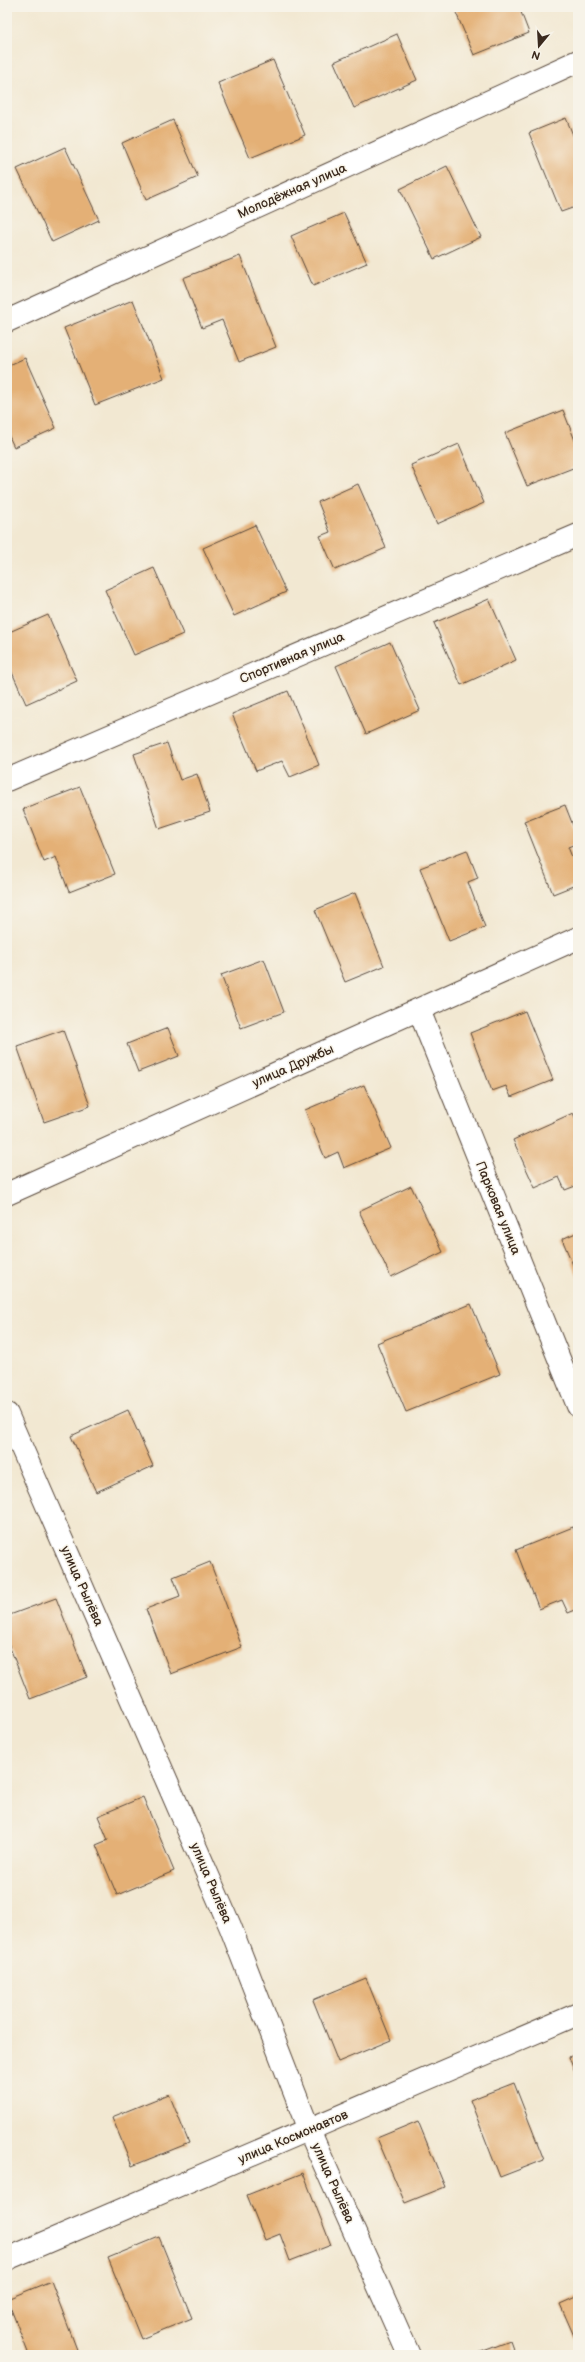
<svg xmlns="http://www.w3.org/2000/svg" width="585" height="2362" viewBox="0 0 585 2362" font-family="'Balsamiq Sans',sans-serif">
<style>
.building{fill:#e4b076}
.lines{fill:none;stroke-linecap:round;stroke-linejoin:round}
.street-casing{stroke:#564639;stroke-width:24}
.street{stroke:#fff;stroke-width:22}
.labels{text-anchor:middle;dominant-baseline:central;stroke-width:3;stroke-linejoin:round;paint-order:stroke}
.street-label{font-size:13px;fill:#3b2a1e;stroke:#f7f3e8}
</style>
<rect width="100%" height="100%" fill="#f7f3e8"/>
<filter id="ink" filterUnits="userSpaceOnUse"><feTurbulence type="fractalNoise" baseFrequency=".025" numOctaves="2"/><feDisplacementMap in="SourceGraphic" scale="8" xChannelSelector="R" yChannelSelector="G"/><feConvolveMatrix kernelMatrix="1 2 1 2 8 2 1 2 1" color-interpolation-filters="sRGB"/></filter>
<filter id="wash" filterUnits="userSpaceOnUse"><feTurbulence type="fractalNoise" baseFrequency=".012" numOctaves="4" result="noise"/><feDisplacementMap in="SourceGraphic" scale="16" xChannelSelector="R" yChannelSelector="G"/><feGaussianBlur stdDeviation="0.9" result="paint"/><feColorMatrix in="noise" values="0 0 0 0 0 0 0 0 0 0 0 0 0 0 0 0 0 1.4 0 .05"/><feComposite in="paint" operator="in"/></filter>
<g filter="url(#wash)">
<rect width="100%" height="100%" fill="#f2e8d2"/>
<g id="blocks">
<g class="building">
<polygon points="519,7 529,33 474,55 454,8"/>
<polygon points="397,34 417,80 354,108 334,62"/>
<polygon points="273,60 305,135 250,158 218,83"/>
<polygon points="566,118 578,147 578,206 561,212 529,133"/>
<polygon points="173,120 198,177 146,200 122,143"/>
<polygon points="65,147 99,220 52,242 17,169"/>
<polygon points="447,166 481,237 434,259 400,189"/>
<polygon points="344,213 367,263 313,286 291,236"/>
<polygon points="240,256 276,347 239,362 222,320 202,328 183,278"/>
<polygon points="133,300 164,378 95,405 64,328"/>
<polygon points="25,358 56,428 14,447 7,432 7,366"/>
<polygon points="563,410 578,448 578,466 527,486 505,433"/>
<polygon points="459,444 484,503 437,524 411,465"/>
<polygon points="358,484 386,548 335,570 320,536 330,532 318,502"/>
<polygon points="255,525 286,592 234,616 203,548"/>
<polygon points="154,568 183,634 134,655 105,590"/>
<polygon points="489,599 516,660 461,685 434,623"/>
<polygon points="48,615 77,681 26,704 7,661 7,633"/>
<polygon points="390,642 420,710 366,734 336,666"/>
<polygon points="288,691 319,765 290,777 282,761 256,771 232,714"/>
<polygon points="167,743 180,780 197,774 210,812 159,829 134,754"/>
<polygon points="80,787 115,874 69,892 56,857 44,862 23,809"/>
<polygon points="565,805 578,838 578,843 568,847 578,872 578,884 553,894 524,821"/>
<polygon points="467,850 478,878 468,882 485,927 449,941 420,868"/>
<polygon points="355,893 384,966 345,982 315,910"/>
<polygon points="264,959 284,1012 241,1028 221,975"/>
<polygon points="525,1011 553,1080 511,1097 506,1086 492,1091 470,1033"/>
<polygon points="168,1028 179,1056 138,1072 127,1044"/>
<polygon points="63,1030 90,1106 44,1122 17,1046"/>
<polygon points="364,1085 391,1148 344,1168 338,1152 325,1158 305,1110"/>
<polygon points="573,1113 578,1124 578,1185 565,1190 559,1177 535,1188 513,1140"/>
<polygon points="411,1186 443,1252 391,1277 359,1211"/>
<polygon points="578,1232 578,1277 562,1239"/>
<polygon points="471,1304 500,1374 406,1412 377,1343"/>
<polygon points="128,1410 153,1466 96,1492 71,1436"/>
<polygon points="573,1527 578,1541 578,1609 568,1613 562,1600 539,1609 516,1550"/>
<polygon points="210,1562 242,1647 171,1674 146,1609 180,1596 173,1577"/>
<polygon points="56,1598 87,1677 30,1699 7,1640 7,1616"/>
<polygon points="143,1797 174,1871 117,1895 96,1845 108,1840 98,1816"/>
<polygon points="366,1978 391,2040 338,2062 313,2000"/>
<polygon points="578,2053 578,2081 569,2057"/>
<polygon points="514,2083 544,2160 500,2177 470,2100"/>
<polygon points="169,2094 189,2143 132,2166 112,2117"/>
<polygon points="418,2121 445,2187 405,2203 377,2138"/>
<polygon points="303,2173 331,2245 290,2261 280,2234 265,2240 247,2195"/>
<polygon points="159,2237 192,2318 141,2339 108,2258"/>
<polygon points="51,2281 79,2355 29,2355 7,2299"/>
<polygon points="578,2296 578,2345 560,2304"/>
<polygon points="510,2341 515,2355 473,2355"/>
</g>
</g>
</g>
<g filter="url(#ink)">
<use href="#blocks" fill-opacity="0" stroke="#564639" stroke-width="1"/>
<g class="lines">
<defs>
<g id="street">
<polyline points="7,321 578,61"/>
<polyline points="7,780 578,535"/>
<polyline points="419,1010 578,1406"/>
<polyline points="7,1194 578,938"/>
<polyline points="7,1414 230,1926 309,2130 409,2355"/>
<polyline points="7,2259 578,2014"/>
</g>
</defs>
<use href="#street" class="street-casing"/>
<use href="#street" class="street"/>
</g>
</g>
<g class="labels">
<g class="street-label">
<text transform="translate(292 191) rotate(-24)">Молодёжная улица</text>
<text transform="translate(292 658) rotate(-23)">Спортивная улица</text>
<text transform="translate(293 1066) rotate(-24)">улица Дружбы</text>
<text transform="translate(498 1208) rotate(68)">Парковая улица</text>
<text transform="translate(82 1586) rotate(66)">улица Рылёва</text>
<text transform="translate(211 1883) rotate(67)">улица Рылёва</text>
<text transform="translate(293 2137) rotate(-23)">улица Космонавтов</text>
<text transform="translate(333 2183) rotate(66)">улица Рылёва</text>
</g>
</g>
<rect width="585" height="2362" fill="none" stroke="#f7f3e8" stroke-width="24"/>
<g transform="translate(539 46) rotate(198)" stroke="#f7f3e8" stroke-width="3" paint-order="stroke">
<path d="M0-3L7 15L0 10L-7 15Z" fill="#3b2a1e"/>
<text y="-6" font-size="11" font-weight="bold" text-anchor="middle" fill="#3b2a1e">N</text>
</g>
</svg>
